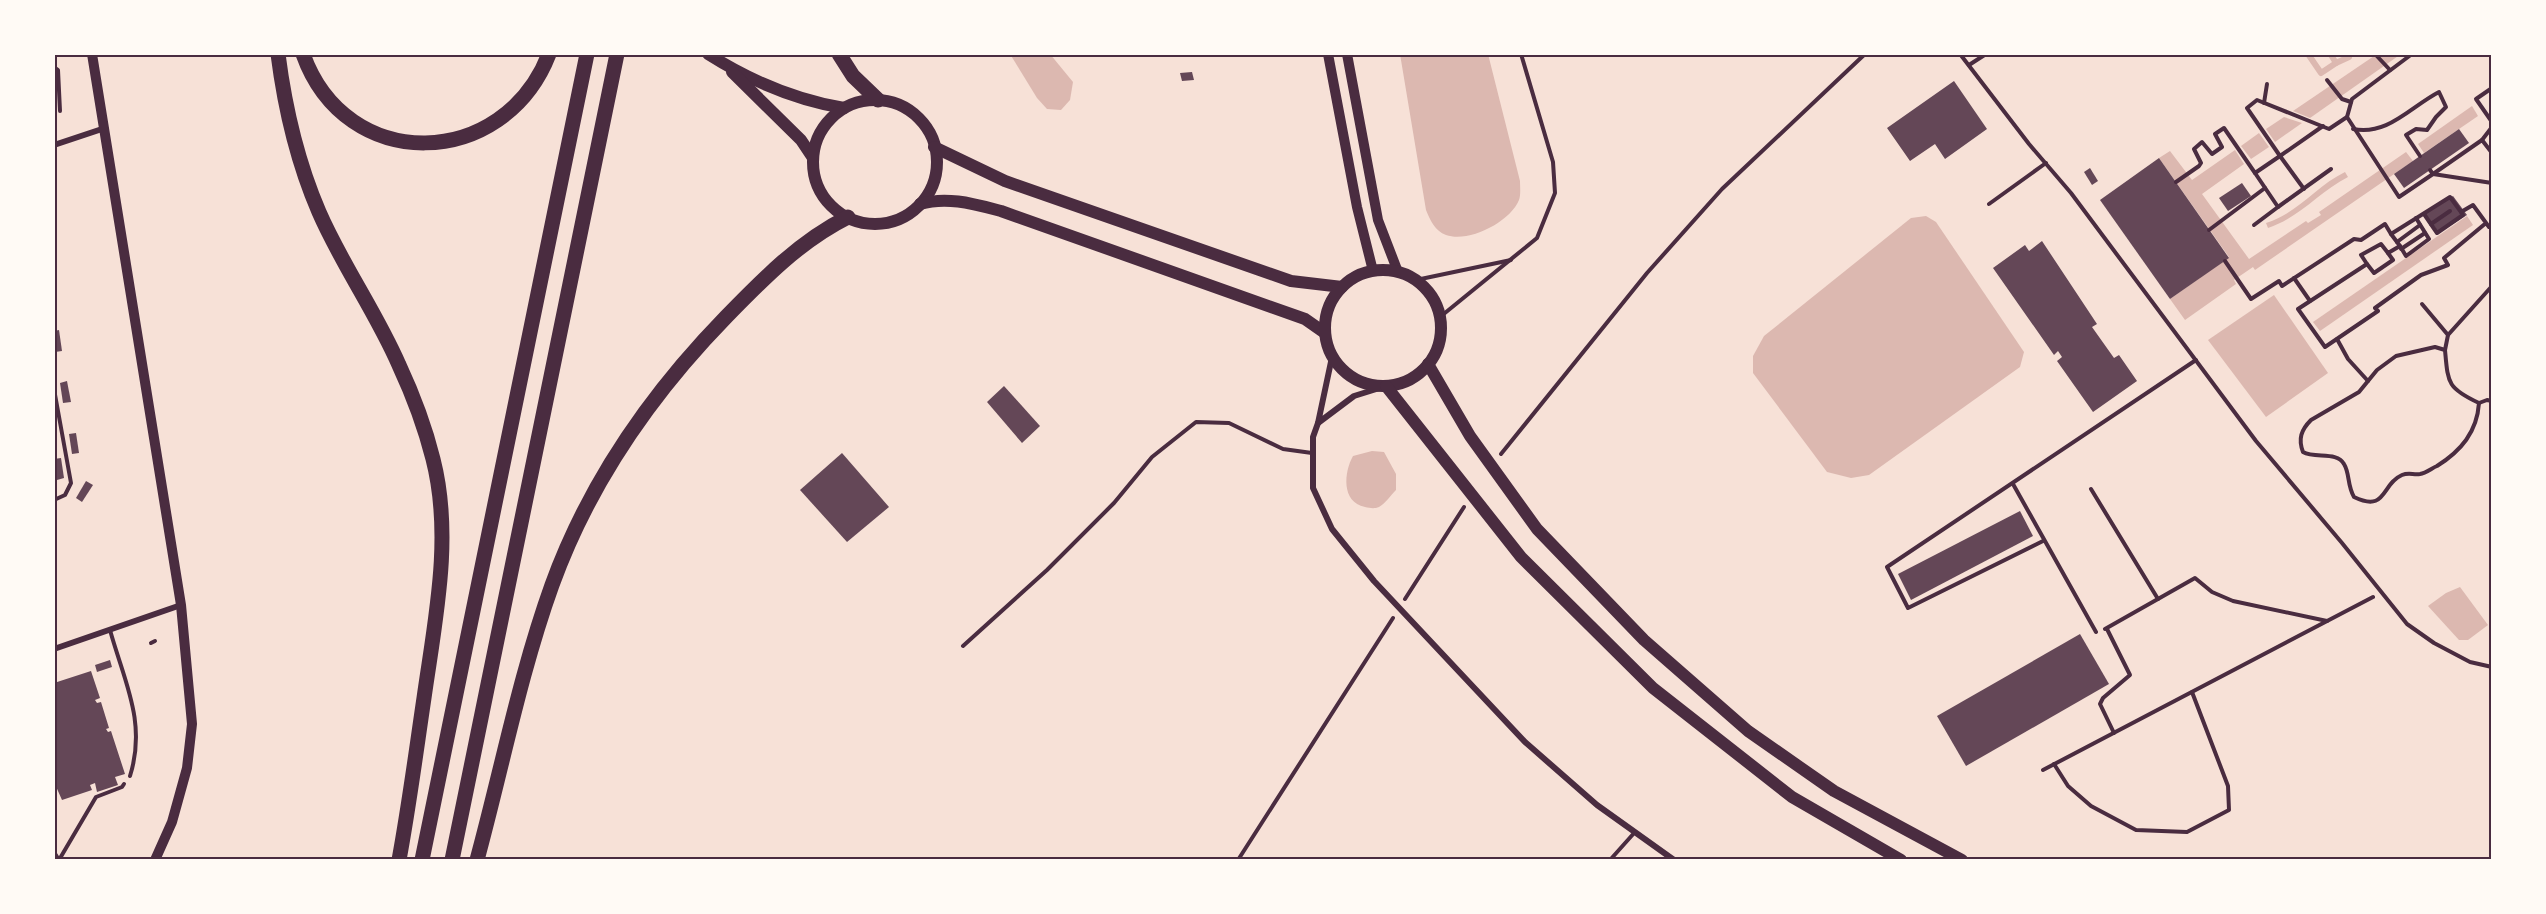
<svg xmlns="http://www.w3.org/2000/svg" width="2546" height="914" viewBox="0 0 2546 914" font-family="Overpass,sans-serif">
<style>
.water{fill:#dcb8b0}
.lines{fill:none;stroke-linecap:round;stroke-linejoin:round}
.stream{stroke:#dcb8b0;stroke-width:6}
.building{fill:#644757}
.path{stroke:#4a2c40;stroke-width:4}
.service{stroke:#4a2c40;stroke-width:4}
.minor{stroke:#4a2c40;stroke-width:6}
.tertiary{stroke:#4a2c40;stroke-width:10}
.secondary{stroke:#4a2c40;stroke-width:12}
.motorway{stroke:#4a2c40;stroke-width:15}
.neatline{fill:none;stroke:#4a2c40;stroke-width:2}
</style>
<rect width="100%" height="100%" fill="#f7e1d7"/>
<g class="water">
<polygon points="1010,54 1050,54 1073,82 1070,100 1061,110 1047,109 1037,98"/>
<path d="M1400 54H1488L1520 181C1520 187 1521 195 1519 200 1510 222 1469 243 1446 235 1435 231 1430 220 1426 210Z"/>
<polygon points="2377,54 2401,54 2310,118 2293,111"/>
<polygon points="2472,106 2478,116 2424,153 2418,144"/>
<polygon points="2284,117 2302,123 2275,142 2266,129"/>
<polygon points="2259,133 2269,147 2251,159 2241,146"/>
<polygon points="2235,150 2244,164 2202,194 2249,259 2306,221 2308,223 2321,215 2319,212 2406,152 2413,161 2255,270 2253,267 2234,280 2236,284 2185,320 2170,299 2229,257 2159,158 2170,151 2192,180"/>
<path d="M2345 172 2348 177C2319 192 2299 218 2268 228L2266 223C2297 214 2316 186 2345 172Z"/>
<polygon points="1926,216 1936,222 2024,352 2020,367 1869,475 1851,478 1827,472 1753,373 1753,356 1764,336 1911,218"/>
<polygon points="2467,216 2473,225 2320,331 2313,322"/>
<polygon points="2274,295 2328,373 2266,417 2208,340"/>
<path d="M1372 451 1384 452 1396 474V490C1391 495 1385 504 1379 507 1374 509 1370 508 1365 507 1341 502 1344 472 1353 456Z"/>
<polygon points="2460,587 2488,625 2468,640 2459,640 2428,606 2446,593"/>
</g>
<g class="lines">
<g class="stream">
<polyline points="2308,54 2321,73 2336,63 2331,55 2333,54"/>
<polyline points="2336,63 2349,57 2347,54"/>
</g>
</g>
<g class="building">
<polygon points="1192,72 1194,80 1182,81 1180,73"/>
<polygon points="1954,81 1987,129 1945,159 1935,144 1910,161 1887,128"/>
<polygon points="2459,129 2469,143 2404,188 2394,174"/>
<polygon points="2159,158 2229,258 2170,299 2100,200"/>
<polygon points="2090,168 2098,181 2092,185 2084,172"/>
<polygon points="2242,183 2251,196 2228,211 2219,198"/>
<polygon points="2453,196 2467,215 2439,233 2424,212"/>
<polygon points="2042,241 2097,324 2092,327 2114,358 2119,355 2137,381 2093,412 2057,361 2062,357 2058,351 2054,355 1993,268 2025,245 2029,251"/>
<polygon points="59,330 62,351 55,352 54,331"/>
<polygon points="67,381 71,402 63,403 60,383"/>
<polygon points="1004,386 1040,426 1022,443 987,402"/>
<polygon points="76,433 79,453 72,454 69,434"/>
<polygon points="842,453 889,507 847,542 800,490"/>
<polygon points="61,458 64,478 57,480 54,459"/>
<polygon points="86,481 93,485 82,502 76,498"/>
<polygon points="2020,511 2033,536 1911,600 1898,574"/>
<polygon points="2080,634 2109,684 1966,766 1937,716"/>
<polygon points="110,660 112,667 97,672 95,665"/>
<polygon points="91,671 100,698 95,700 97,703 101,702 109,728 106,729 108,732 111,731 125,774 115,777 118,785 97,792 95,783 90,785 92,790 62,800 54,782 54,683"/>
</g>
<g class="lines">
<g class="path">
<polyline points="2375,54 2390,70"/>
<polyline points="54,67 58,70 60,111"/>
<polyline points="2327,80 2342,99 2351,102"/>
<polyline points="2492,88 2476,99 2492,122"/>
<polyline points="2264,103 2267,84"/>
<polyline points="2347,117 2399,197 2433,174 2430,170"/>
<path d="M2353 129C2388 136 2410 107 2439 92L2446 107 2436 117 2427 130 2416 129 2406 135 2420 156"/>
<polyline points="2482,140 2492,127"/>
<polyline points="2433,174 2482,140 2492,153"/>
<polyline points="2433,174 2492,183"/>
<polyline points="2176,182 2199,166 2201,163 2194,149 2202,142 2212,154 2222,147 2215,134 2224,128 2255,173 2280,156 2247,108 2257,100 2329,129 2347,117 2352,99 2412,54"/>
<polyline points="2304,189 2280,156 2323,126"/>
<polyline points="2278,207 2331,169"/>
<polyline points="2424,214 2437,233 2463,215 2461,212"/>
<polyline points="2486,223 2444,258 2448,265 2421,275 2375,308 2378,311 2325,347 2298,309 2367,264 2361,255 2381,244 2388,253 2400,246 2391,234 2450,197 2461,212 2473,205 2489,227 2492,225"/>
<polyline points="2431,224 2450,211"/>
<polyline points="2254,225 2278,207 2255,173"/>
<polyline points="2209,230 2265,188"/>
<polyline points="2397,242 2420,225"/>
<polyline points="2400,246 2406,256 2429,239 2416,218"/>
<polyline points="2401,249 2425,233"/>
<polyline points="2225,261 2251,299 2279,281 2282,286 2354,239 2361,240 2385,224 2391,234"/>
<polyline points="2367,264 2374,273 2393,260 2388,253"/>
<polyline points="2294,278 2310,301"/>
<polyline points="2422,304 2448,335 2445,350"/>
<polyline points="2448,335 2492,286"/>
<polyline points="2337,339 2348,359 2368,381"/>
<path d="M2435 347 2445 350C2448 383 2447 388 2479 403 2477 432 2461 451 2437 466 2432 468 2426 473 2420 474 2413 475 2409 472 2402 475 2381 484 2387 513 2354 497 2347 485 2350 474 2344 464 2337 451 2315 459 2303 452 2298 439 2301 430 2311 420L2359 392 2377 370 2396 356Z"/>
<polyline points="2479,403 2487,400 2492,401"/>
<polyline points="1501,454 1647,273 1722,189 1865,54"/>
<polyline points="2091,489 2158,599"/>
<polyline points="1405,599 1464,507"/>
<polyline points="2105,629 2195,578 2212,592 2233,601 2327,621"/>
<polyline points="2107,629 2130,675 2103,698 2100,704 2114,733"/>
<polyline points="151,643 155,641"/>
<polyline points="2054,764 2068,786 2091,806 2136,830 2187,832 2229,810 2228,786 2192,692"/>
<polyline points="2043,770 2373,597"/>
<polyline points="54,852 59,860"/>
<polyline points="59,860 96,797 122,787 124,784"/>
<polyline points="1238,860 1393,618"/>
</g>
<g class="service">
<polyline points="1960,54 2029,144 2071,193 2256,441 2342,543 2407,624 2434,643 2470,662 2492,667"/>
<polyline points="1969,65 1986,54"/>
<polyline points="1989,204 2046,163"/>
<polyline points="1416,280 1511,260"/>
<polyline points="1440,317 1537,238 1555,193 1553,162 1521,54"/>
<polyline points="54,389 71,483 65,495 54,500"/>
<polyline points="2013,484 2096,632"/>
<polyline points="2043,541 1908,608 1887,567 2196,360"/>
<path d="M110 630C124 681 147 722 130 776"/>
<polyline points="963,646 1047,570 1114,503 1152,457 1196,422 1229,423 1283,449 1312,453"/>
<polyline points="1610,860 1635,832"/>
</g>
<g class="minor">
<polyline points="54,145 102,129"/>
<polyline points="1332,357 1318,423 1354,396 1386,386"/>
<polyline points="1318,423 1313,437 1313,488 1332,529 1374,581 1525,742 1597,805 1674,860"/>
<polyline points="54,649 181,605"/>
</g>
<g class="tertiary">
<polyline points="92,54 181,605 192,724 187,768 172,822 155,860"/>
<polyline points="1328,54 1357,207 1373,271"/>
<polyline points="1347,54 1378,220 1398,272"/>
</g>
<g class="secondary">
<path d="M708 54C749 80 796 100 844 108"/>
<polyline points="732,72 801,140 813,158"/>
<circle cx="875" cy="162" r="62"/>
<polyline points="934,147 1005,181 1291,281 1342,287"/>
<path d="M920 204C947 196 974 204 1001 211L1305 319 1325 333"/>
<circle cx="1383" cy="328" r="58"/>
<polyline points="1428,364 1470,436 1537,529 1644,640 1748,731 1834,791 1962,860"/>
<polyline points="1386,386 1521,557 1653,688 1792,797 1901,860"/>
</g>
<g class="motorway">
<path d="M278 54C285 109 297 161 319 212 342 265 376 312 399 365 413 395 425 427 433 459 453 537 435 620 424 698 416 752 409 806 399 860"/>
<path d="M303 54C346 175 504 170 549 54"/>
<polyline points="839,54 853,76 878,100"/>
<polyline points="422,860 587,54"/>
<polyline points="452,860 617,54"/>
<path d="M477 860C502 768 520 674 552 585 589 483 651 394 726 317 763 279 800 241 848 217"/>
</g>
</g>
<rect width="2546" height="914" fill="none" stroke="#fffaf5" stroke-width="111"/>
<rect x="56" y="56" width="2434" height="802" class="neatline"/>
</svg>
